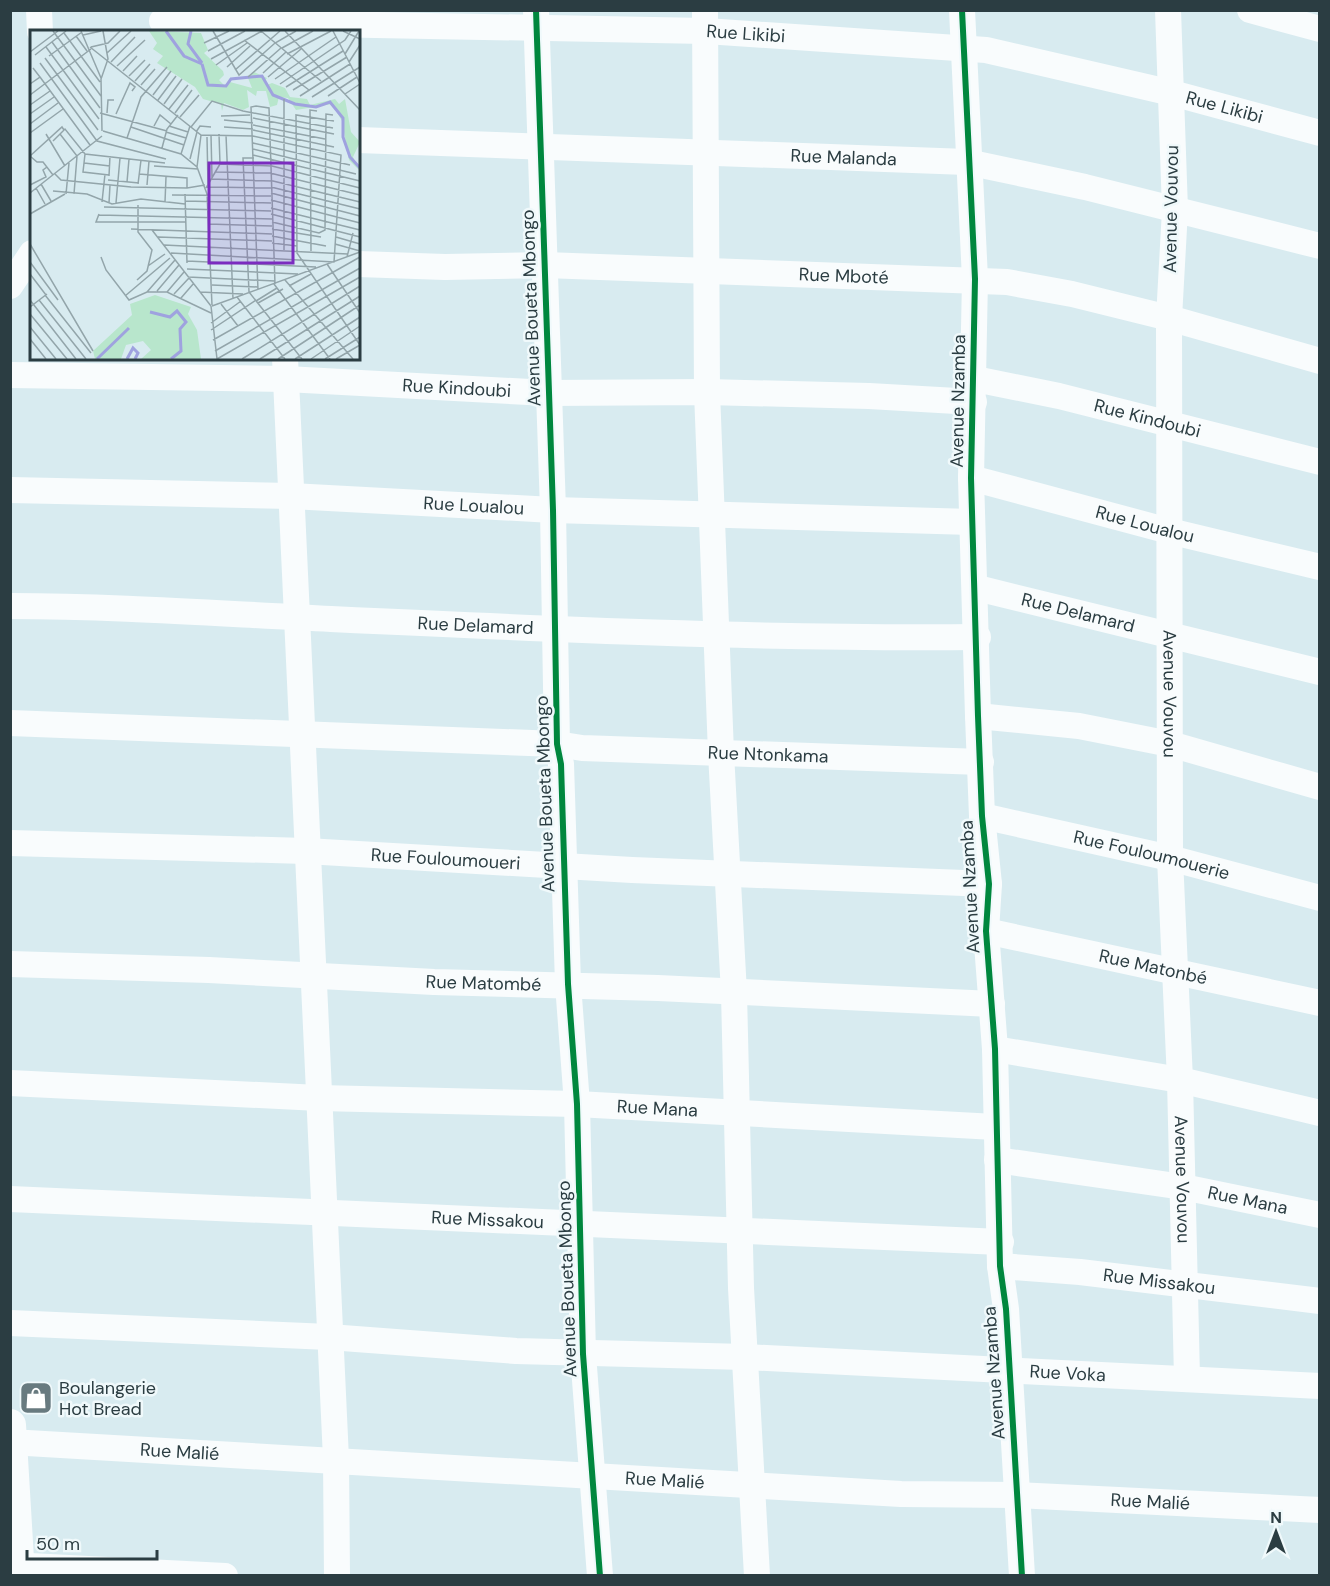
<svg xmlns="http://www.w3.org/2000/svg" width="1330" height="1586" viewBox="0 0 1330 1586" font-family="'DM Sans',sans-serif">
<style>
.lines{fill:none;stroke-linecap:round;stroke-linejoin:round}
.minor{stroke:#f9fcfd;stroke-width:26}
.major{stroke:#f9fcfd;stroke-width:32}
.cycleway-casing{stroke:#f0f9fb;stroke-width:10}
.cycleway{stroke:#00873e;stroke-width:6}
.labels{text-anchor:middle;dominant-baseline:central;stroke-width:5;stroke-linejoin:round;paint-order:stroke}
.street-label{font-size:18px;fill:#2b3d42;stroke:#f0f9fb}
.poi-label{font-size:18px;fill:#2b3d42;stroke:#f0f9fb;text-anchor:start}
.inset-river{fill:none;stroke:#9fa2df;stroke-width:3}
.inset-road{fill:none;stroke:#93a5aa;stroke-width:1.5}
.view{fill:#7b2cbf;fill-opacity:0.15;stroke:#7b2cbf;stroke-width:3}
.inset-edge{fill:none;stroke:#2b3d42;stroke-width:3}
</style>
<rect width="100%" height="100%" fill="#d8ebf0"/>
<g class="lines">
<g class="minor">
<polyline points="39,10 40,32"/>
<polyline points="536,10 553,510 557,744 561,764 568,984 577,1104 583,1354 600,1576"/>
<polyline points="705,10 707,392 721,753 734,993 741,1288 757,1576"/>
<polyline points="962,10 975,279 971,478 978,716 982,816 989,884 986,931 995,1049 1000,1266 1006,1309 1022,1576"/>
<path id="s1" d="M1168 10 1175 210 1169 318 1170 858 1180 1080 1187 1378"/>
<polyline points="1250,10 1320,29"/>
<path id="s2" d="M162 21 706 31 986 50 1172 93 1320 133"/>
<path id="s3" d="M358 140 967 162 1085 187 1320 246"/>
<path id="s4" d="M358 264 445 267 545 265 1007 282 1072 294 1169 318 1320 361"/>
<polyline points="10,286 32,253"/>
<polyline points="285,358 336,1459 337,1576"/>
<path id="s5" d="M10 375 286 379 548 393 707 392 869 396 974 402"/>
<path id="s6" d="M975 379 1059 396 1320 462"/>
<path id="s7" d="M971 478 1169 531 1320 567"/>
<path id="s8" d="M10 490 291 496 553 510 972 522"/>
<path id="s9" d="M977 588 1320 672"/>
<path id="s10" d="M10 606C118 606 224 614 331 619 546 629 762 639 978 637"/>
<polyline points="978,716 1079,726 1170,744 1320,787"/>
<path id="s11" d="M10 723 557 744 582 748 981 762"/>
<path id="s12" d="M982 816 1170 858 1320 898"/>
<path id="s13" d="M10 843 306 851 632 870 989 884"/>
<path id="s14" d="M986 931 1320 1003"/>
<path id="s15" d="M10 964 209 970 434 982 658 988 992 1004"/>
<polyline points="995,1049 1180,1080 1320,1113"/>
<path id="s16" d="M10 1083 319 1098 577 1104 995 1127"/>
<path id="s17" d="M997 1160 1183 1187 1320 1215"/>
<path id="s18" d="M10 1199 1001 1242"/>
<path id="s19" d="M1000 1266 1080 1272 1320 1301"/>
<path id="s20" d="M10 1323 329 1337 516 1351 745 1357 1320 1386"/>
<path id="s21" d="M10 1442 901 1494 1016 1495 1320 1510"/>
<polyline points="10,1565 225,1576"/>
</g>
<polyline class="major" points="10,1425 19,1576"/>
<defs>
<g id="cycleway">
<polyline points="536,10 553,510 557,744 561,764 568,984 577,1104 583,1354 600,1576"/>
<polyline points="962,10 975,279 971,478 978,716 982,816 989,884 986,931 995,1049 1000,1266 1006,1309 1022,1576"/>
</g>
</defs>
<use href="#cycleway" class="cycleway-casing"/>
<use href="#cycleway" class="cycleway"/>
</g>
<defs>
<symbol id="shop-square" viewBox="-11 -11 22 22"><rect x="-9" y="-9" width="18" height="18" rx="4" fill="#687a7f" stroke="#f0f9fb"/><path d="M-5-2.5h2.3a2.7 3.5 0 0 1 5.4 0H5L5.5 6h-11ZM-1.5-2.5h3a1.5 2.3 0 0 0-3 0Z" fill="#fff"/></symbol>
</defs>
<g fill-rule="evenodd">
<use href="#shop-square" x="17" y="1379" width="38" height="38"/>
</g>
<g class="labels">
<g class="street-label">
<text stroke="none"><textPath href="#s2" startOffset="584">Rue Likibi</textPath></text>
<text stroke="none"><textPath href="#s2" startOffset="1070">Rue Likibi</textPath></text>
<text stroke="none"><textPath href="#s3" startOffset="486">Rue Malanda</textPath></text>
<text transform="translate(1171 209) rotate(-89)">Avenue Vouvou</text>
<text stroke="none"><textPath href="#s4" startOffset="486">Rue Mboté</textPath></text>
<text transform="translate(531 308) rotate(-92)">Avenue Boueta Mbongo</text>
<text stroke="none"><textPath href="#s5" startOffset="447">Rue Kindoubi</textPath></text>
<text transform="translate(958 401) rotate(-89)">Avenue Nzamba</text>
<text stroke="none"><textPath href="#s6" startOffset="177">Rue Kindoubi</textPath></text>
<text stroke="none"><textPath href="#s8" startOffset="464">Rue Loualou</textPath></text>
<text stroke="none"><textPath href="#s7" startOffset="180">Rue Loualou</textPath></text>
<text stroke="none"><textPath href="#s9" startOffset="104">Rue Delamard</textPath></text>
<text stroke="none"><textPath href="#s10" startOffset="466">Rue Delamard</textPath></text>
<text stroke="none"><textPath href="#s1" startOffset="684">Avenue Vouvou</textPath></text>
<text stroke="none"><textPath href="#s11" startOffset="759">Rue Ntonkama</textPath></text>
<text transform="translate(545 794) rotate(-92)">Avenue Boueta Mbongo</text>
<text stroke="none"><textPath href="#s12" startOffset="174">Rue Fouloumouerie</textPath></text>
<text stroke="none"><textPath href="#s13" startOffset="436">Rue Fouloumoueri</textPath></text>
<text transform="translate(970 887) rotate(-93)">Avenue Nzamba</text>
<text stroke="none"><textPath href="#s14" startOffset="171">Rue Matonbé</textPath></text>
<text stroke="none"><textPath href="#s15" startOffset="474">Rue Matombé</textPath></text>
<text stroke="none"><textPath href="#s16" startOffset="648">Rue Mana</textPath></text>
<text stroke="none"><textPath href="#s1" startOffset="1170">Avenue Vouvou</textPath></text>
<text stroke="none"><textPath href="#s17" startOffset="254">Rue Mana</textPath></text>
<text stroke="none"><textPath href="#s18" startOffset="478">Rue Missakou</textPath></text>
<text transform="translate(567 1279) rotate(-92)">Avenue Boueta Mbongo</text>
<text stroke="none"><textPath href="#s19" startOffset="160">Rue Missakou</textPath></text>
<text stroke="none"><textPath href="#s20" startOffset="1059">Rue Voka</textPath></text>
<text transform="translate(994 1373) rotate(-94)">Avenue Nzamba</text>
<text stroke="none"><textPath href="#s21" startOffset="170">Rue Malié</textPath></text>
<text stroke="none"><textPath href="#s21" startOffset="656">Rue Malié</textPath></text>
<text stroke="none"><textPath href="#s21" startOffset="1142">Rue Malié</textPath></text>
</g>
<g class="poi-label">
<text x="59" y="1388">Boulangerie<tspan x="59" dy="21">Hot Bread</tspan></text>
</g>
</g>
<g transform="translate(30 30)">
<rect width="330" height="330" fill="#d8ebf0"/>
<path d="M119 1 171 3 178 20 174 23 193 41 194 45 189 50 195 56 200 52 222 58 218 48 224 42 237 48 234 52 237 55 242 53 255 58 260 67 277 69 280 75 305 69 309 74 315 69 321 102 330 112 323 127 330 141 319 130 312 91 302 74 266 80 258 68 249 67 247 75 240 77 236 61H227L226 66 217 60 219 77 213 80 194 73 192 81 191 74 173 69 165 57 127 33 133 26 123 19 127 13ZM125 265 161 277 158 284 167 300 171 329H111L121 320 113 311 96 315 91 329H65L63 321 102 285 100 274Z" fill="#b8e6cc"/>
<path class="inset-river" d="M136 1 154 26 172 34M161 1 158 14 172 33M172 34 178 55 196 56 201 49 232 46 243 65 265 74 286 77 300 72 313 88V107L320 127 330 138M120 282 140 287 147 281 156 292 150 299 151 321 141 329M67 329 99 298M97 329 103 318 108 323 105 329"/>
<path class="inset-road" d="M23 1 71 66M51 1 71 48M183 1 209 45 245 13 266 1M231 1 291 51M255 1 330 80M303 1 330 53M313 1 330 9M34 3 70 52M53 5 71 1M46 6 57 21M214 10 279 60M22 12 70 78M174 13 199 1M16 17 69 89M60 17 171 105 223 106M61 17 78 13 90 1M252 18 283 1M178 21 215 1M0 22 28 1M77 23 101 1M257 24 301 1M315 24 329 1M5 25 36 1M19 26 52 2M15 28 68 100M181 29 232 1M81 32 105 7M319 32 330 15M10 33 67 111 136 129M186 35 217 13M87 36 115 10M197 37 220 16M205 40 250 1M93 41 107 26M233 43 256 22M99 46 115 30M10 47 60 115M218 47 251 18M238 47 271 19M245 49 306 7M105 51 120 34M0 54 10 47 3 38M250 54 315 10 321 1M111 55 125 39M256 57 313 21M263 60 317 27M315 64 330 54M0 65 61 19M123 65 141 41M270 66 320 34M298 66 327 47M282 67 330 37M254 69V220M128 70 146 46M134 74 152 49M0 75 20 61M139 79 158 55M70 83 137 101M77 83 78 70H84M145 83 162 60M0 84 24 67M86 84 100 53 105 57 102 61M191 86 220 85M150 87 169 65M223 88 304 104M194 90 223 93M304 91 266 85 267 223 330 315M0 94 28 73M223 95 295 109M124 96 130 85 141 94M139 96 158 102M101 97 154 115M161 97 182 71 213 81 303 98M194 97 223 99M223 100 304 117M72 101 71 49 78 29 73 1M73 101 151 124 167 137 177 164 182 275M136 102 156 108M166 102 170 96 181 97M0 103 33 79M16 104 35 136M30 104 47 126 44 164M181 105 182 147M196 105 203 269M177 107 178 155M97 108 111 67 137 37M23 111 35 99 55 124 135 133M223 113 320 135M132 118 137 99 148 85M223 119 326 144M55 124 53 142 79 145M151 124 160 96M223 125 330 151M0 126 32 97 34 100M0 126 7 132H13L23 145M224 128H213L219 262 272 329M160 129 167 102M54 133 80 136M190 134 242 136 330 158M124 136 168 139M167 137 171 105M186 142 240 143 330 165M25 144 31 150 101 157 157 158 175 155M109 144 157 148V158M79 146 80 126M181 149 243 151 330 172M78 150 109 153M97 152 99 129M11 154 21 171M108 154 111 130M0 155 16 147 13 140 17 137M117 155 119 131M177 157 241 158M241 157 330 179M6 158 15 174M176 158 190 134 189 104M23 161 57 164 82 174 111 169 155 174M0 163 72 106M241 163 330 186M36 164 39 133M155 164 157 233M142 165 241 166M241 170 330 193M155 171 241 173M72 172 75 144M135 172 136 147M79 173 80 155M86 173 90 128M74 177 241 181M241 178 330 200M0 184 35 164M69 184 66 192H156M241 184 330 207M69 185 242 189M242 192 289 203 295 200 296 84 303 85M178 194 242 196M101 199 242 204M242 199 291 207M122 200 181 276M242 206 296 216M128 207 242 211M306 207 330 214M242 213 267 216M0 214 63 321M305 214 330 221M134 215 318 224M281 221 280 80 287 81M141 223 304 232 311 125 223 106M71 227 76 240 99 270 117 262H137L181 283M317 227 323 203M157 231 286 237M0 232 28 270M297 234 330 283M118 236 135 224M157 239 268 244M0 244 16 265M158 247 245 251M107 250 117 241 122 220 108 202V175M255 250 323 329M244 254 300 329M182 255 228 257M259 256 281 244M228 260 221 77 226 76 239 78 245 254M127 261 149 235M117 262 145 230M137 262 154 242M170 262 213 264M144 264 159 248M15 265 61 323M95 266 140 228M207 267 255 329M151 268 164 253M0 270 46 329M9 270 56 329M226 271 247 258M228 273 253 259M191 274 208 296M181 276 187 329M182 276 330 222M0 277 17 264M0 284 37 329M181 293 211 271M0 297 26 329M181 300 226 270M0 309 16 329M183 310 330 227M185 321 330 238M187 329 330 247M212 329 330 256M230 329 330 266M248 329 330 275M265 329 330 287M281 329 330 296M295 329 330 307M306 329 330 315"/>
<path class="view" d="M179 133H263V233H179Z"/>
<rect width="330" height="330" class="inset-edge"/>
</g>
<rect width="1330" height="1586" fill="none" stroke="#2b3d42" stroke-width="24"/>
<g transform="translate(1276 1532)" stroke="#f0f9fb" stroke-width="4.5" paint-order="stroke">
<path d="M0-4.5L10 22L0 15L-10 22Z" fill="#2b3d42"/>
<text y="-9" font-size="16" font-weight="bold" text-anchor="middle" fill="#2b3d42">N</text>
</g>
<path d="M27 1550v9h130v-9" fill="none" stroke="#2b3d42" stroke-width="3"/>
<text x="36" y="1550" font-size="18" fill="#2b3d42" stroke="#f0f9fb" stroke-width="4.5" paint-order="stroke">50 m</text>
</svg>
